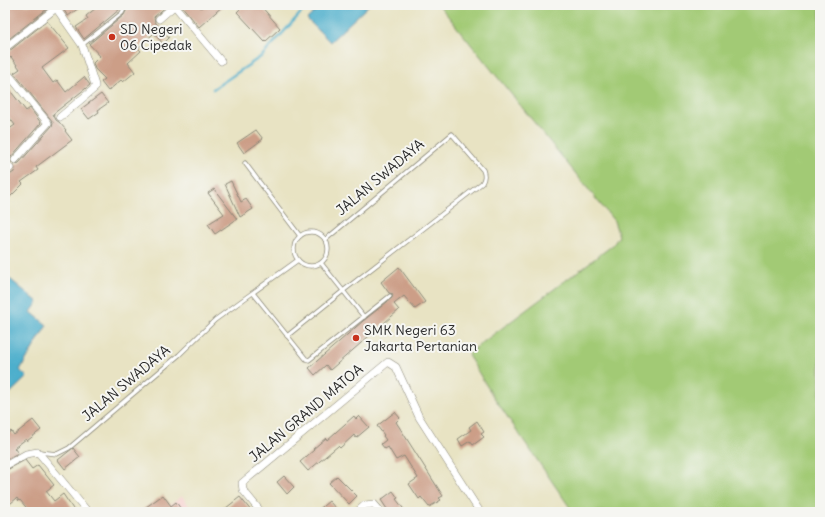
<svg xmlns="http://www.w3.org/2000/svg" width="825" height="517" viewBox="0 0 825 517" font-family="Delius,sans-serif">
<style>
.built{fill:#f7d0ce}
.green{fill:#a2ca75;stroke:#667a50}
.water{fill:#4dafcc;stroke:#3c6d7c}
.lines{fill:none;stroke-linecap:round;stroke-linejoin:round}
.stream{stroke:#4dafcc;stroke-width:2.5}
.building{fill:#cc9e87}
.service-casing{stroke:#8a8777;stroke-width:5}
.minor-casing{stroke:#8a8777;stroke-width:8}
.service{stroke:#fff;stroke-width:3.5}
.minor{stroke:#fff;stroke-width:7}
.poi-dot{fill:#c8321e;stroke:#f6f6f2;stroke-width:1.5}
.labels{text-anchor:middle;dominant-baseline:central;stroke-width:4;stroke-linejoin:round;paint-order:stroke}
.poi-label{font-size:14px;fill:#2b2b2b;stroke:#f6f6f2;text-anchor:start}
.street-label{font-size:14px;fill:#2b2b2b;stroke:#f6f6f2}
</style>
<rect width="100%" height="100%" fill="#f6f6f2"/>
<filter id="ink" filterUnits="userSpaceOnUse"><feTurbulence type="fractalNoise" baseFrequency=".025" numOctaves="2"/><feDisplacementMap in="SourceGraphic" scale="8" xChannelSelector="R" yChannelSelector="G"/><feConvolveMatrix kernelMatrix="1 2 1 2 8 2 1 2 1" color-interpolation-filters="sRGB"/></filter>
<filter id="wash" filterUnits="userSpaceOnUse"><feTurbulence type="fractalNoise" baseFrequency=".012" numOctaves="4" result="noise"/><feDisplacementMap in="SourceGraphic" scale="16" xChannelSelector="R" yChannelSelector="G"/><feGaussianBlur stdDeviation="0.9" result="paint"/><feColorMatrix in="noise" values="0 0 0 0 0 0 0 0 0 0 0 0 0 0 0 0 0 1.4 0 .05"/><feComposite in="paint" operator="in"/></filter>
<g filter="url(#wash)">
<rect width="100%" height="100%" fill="#e8e3c3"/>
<polygon class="built" points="182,496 194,512 161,512"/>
<polygon class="green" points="439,5 820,5 820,512 573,512 491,393 468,355 474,349 613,245 619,236 614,221"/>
<g class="water">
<polygon points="322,5 369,5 330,42 307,19"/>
<polygon points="5,275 38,302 31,312 47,325 20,370 27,377 5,398"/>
</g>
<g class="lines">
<polyline class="stream" points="213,89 262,56 308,5"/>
</g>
<g id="blocks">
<g class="building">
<polygon points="5,5 52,5 5,42"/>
<polygon points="64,5 83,5 68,16 63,9"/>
<polygon points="94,5 119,5 120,9 84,39 76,27 88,19 86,16 96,8"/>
<polygon points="126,5 168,5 154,17 155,22 169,38 163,44 154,33 138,48 141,51 128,63 135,72 123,82 121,80 108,91 101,82 105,79 95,69 93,63 100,56 89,44 124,15 127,9"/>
<polygon points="181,5 198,5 201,8 204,5 224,5 199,27"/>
<polygon points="244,5 260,5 280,28 265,42 237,12"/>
<polygon points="47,21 69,48 42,68 53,83 57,80 66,92 84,77 90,85 53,114 56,120 59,122 66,130 65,131 72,140 36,167 38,170 21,182 23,184 5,202 5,178 14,172 15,169 14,165 19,163 52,126 53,122 14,73 20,69 11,57 5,62 5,53 8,52"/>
<polygon points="5,84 26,111 30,108 41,123 11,157 10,159 11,163 8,163 5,160 5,132 15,125 5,112"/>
<polygon points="101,94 108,103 98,110 99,112 89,119 81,109"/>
<polygon points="256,130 263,139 244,153 237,143"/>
<polygon points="231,181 241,202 246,199 253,209 240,217 225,184"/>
<polygon points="214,189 237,219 215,234 208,224 224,214 208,193"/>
<polygon points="399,267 425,302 415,309 404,296 394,304 399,310 330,370 326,365 315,375 309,368 363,321 392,298 393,294 389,293 381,282"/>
<polygon points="395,412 400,418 396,422 443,496 439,498 441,500 429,507 421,497 419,499 409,484 418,478 404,456 396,460 388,447 385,449 381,444 386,440 383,436 384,435 377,426"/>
<polygon points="354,416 356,419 359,416 369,427 356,438 354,435 340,448 338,446 308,471 300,462 314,450 313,449 326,438 327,440"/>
<polygon points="33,420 41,430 27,441 26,439 14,448 18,453 5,460 5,435 11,431 14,435"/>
<polygon points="477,421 484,432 481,434 484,437 473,445 470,441 462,446 458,439 471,430 469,427"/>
<polygon points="73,448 80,457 65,469 58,460"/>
<polygon points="25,460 32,469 38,465 54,485 46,491 54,501 63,494 75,512 30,512 20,500 19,501 17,498 5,508 5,471"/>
<polygon points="284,476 294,487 287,494 277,482"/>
<polygon points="337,476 357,496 349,504 329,483"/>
<polygon points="393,491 398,498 396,499 406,512 389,512 381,500"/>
<polygon points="163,495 171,506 176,502 183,512 139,512"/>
<polygon points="240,497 252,512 221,512"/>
<polygon points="329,501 339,512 316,512 323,506"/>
</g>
</g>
</g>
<g filter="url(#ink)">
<use href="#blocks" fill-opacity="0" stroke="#8a8777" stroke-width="1"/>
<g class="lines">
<defs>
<g id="service">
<polyline points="82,45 122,13 124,9 122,5"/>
<polyline points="245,163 300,236"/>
<circle cx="311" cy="249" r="17"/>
<polyline points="321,263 364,317"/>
<polyline points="253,293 306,359 309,360 390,296"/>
<path d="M287 336 343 291 482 183C485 178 485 175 483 170L452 134 325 240"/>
<polyline points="39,452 57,454 69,448 179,355 215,320 298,260"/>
</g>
<g id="minor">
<polyline points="59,5 56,8 82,45 95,85 95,88 60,117"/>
<polyline points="174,5 221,61"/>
<polyline points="159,19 174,6"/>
<polyline points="5,48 56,8"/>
<polyline points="5,70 48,123 15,160"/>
<polyline points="5,173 10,168"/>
<polyline points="5,466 26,454 38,452 88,512"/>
<polyline points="261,512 243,490 242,483 388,362 396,367 419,417 480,512"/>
<polyline points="357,512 365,505 374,504 381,512"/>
</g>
</defs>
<use href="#service" class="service-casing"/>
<use href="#minor" class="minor-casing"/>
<use href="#service" class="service"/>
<use href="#minor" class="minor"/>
</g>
</g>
<g class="poi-dot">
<circle cx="112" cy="37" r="4"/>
<circle cx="356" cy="338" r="4"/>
</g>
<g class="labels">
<g class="poi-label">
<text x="120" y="29">SD Negeri<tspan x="120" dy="16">06 Cipedak</tspan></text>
<text x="364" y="330">SMK Negeri 63<tspan x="364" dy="16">Jakarta Pertanian</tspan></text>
</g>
<g class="street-label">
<text transform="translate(380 177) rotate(-40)">JALAN SWADAYA</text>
<text transform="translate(126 383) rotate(-40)">JALAN SWADAYA</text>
<text transform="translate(306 413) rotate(-40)">JALAN GRAND MATOA</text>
</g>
</g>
<rect width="825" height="517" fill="none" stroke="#f6f6f2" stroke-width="20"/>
</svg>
